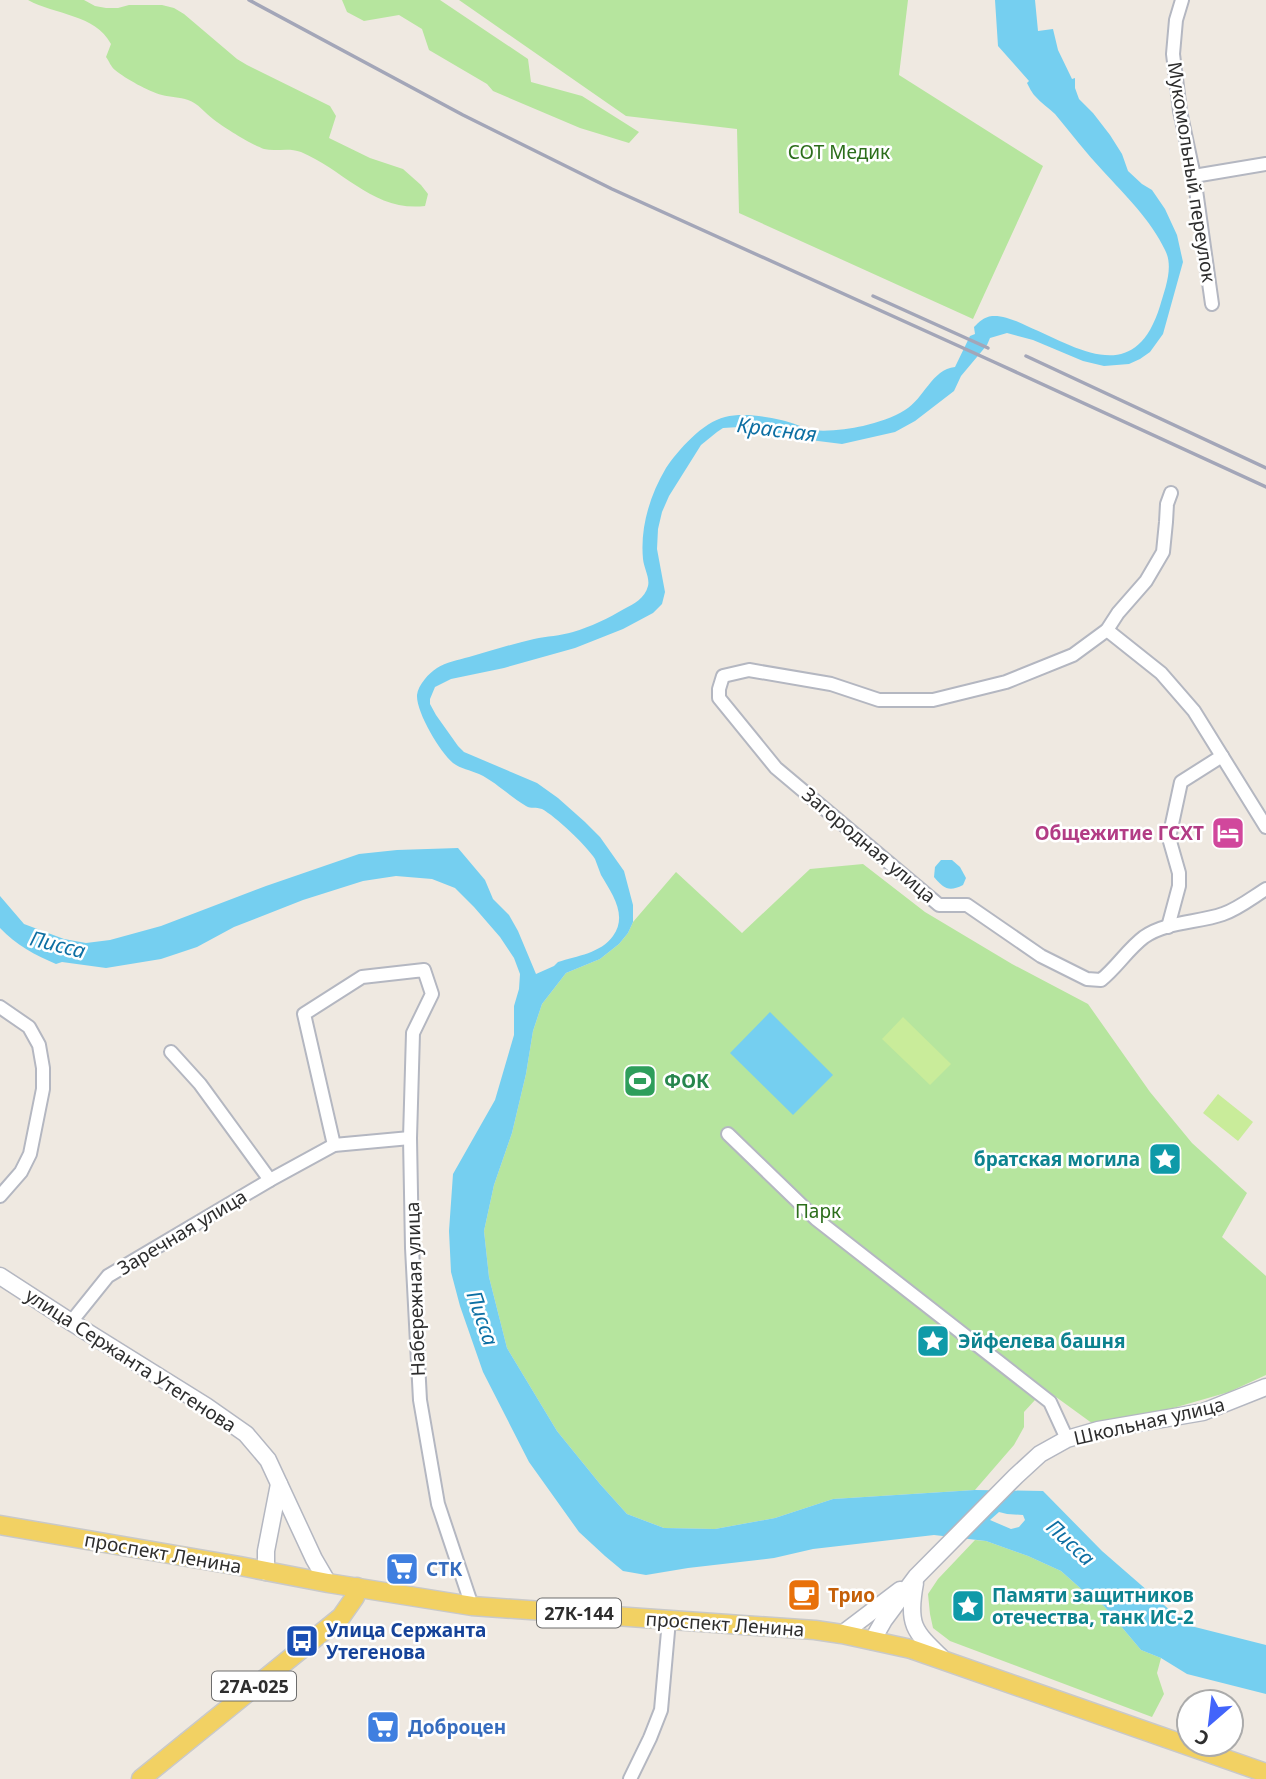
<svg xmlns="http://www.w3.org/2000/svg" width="1266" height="1779" viewBox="0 0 1266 1779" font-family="'Noto Sans',sans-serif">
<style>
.green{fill:#b6e59e}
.pitch{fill:#c9ec9a}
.water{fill:#75cff0;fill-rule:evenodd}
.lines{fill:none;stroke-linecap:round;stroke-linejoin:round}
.minor-casing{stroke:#b4b7c1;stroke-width:16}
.secondary-casing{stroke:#b4b7c1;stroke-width:19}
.primary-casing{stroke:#c9c9c9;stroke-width:21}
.minor{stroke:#fff;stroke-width:12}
.secondary{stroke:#fff;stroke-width:16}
.primary{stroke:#f2d163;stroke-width:18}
.rail{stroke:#a3a6b8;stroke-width:3.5}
.labels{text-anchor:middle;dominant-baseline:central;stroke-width:5;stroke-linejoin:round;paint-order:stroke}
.shield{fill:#fff;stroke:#6d6d6d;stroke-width:2}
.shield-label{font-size:18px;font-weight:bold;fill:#2e2e2e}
.park-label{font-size:19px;fill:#2c6e1b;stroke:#fff}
.street-label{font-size:19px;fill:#2e2e2e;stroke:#fff}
.hotel-label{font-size:19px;font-weight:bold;fill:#b23c85;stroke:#fff;text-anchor:end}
.leisure-label{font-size:19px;font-weight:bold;fill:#27864d;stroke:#fff;text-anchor:start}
.culture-label{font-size:19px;font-weight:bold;fill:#0d838f;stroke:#fff;text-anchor:start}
.shop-label{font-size:19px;font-weight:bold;fill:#366cbe;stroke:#fff;text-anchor:start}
.food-label{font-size:19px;font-weight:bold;fill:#c56008;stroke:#fff;text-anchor:start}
.transit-label{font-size:19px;font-weight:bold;fill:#164399;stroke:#fff;text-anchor:start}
.water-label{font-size:21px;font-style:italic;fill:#0d6fa3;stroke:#fff}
</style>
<rect width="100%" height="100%" fill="#efe9e1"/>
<g class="green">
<path d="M28 0H84L95 6 106 8H118L129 5H162L174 8 184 14 237 59 247 65 330 106 336 116 329 138 370 158 403 169 421 185 428 194 425 206C374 212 344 170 301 152 288 147 276 152 264 149 252 145 223 127 213 119 205 113 198 103 188 100 180 97 170 97 162 95 148 91 126 79 115 70 111 67 109 61 106 57L111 44C95 14 55 15 28 0Z"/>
<polygon points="342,0 440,0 528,59 531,82 582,96 639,132 629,143 580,128 493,91 487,84 429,50 422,29 399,15 364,21 347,12"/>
<polygon points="459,0 908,0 899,75 1043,166 973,319 739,213 737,129 626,116"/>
<polygon points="863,864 925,912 1012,964 1088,1004 1150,1092 1192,1143 1247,1193 1222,1237 1266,1276 1266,1375 1229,1392 1100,1429 1045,1389 1024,1412 1024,1427 1014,1445 975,1490 833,1499 775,1518 715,1529 664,1528 627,1514 600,1484 557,1431 507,1348 489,1277 484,1231 494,1185 512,1133 526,1074 533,1031 542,1004 566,973 600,959 619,944 628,933 633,922 676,872 742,933 810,869"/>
<polygon points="975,1540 986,1541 1028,1556 1061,1571 1088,1595 1104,1606 1141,1650 1161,1658 1157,1673 1164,1694 1152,1717 950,1641 933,1628 930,1614 928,1594 938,1579"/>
</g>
<g class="pitch">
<polygon points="903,1017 951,1064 930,1085 882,1039"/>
<polygon points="1218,1094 1253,1122 1238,1141 1203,1113"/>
</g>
<g class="water">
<path d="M995 0H1035L1038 31 1053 29 1058 50 1072 79 1075 78V88L1079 99 1093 113 1110 135 1122 154 1128 171 1142 184 1152 190 1165 209 1177 235 1183 262 1163 334 1150 352 1140 359 1129 364 1104 366 1083 361 1033 340 1007 333 990 338 987 345 961 376 954 391 915 421 895 432 842 444 810 440 739 427 723 428 717 432 701 445 669 496 662 512 658 529 657 549 665 592 662 604 653 613 623 629 575 648 504 668 451 679 435 687 430 699V704L436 715 458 746 464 752 537 783 558 798 585 822 600 837 624 871 633 905V922L628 933 619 944 600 959 566 973 542 1004 533 1031 526 1074 512 1133 494 1185 484 1231 489 1277 507 1348 557 1431 600 1484 627 1514 664 1528 715 1529 775 1518 833 1499 975 1490 1043 1491 1102 1551 1187 1625 1266 1645V1694L1187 1674 1161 1658 1141 1650 1104 1606 1088 1595 1061 1571 1028 1556 986 1541 934 1535 813 1549 774 1558 688 1568 646 1575 623 1571 605 1556 579 1532 529 1462 483 1372 460 1306 451 1272 449 1231 453 1174 495 1100 514 1035V1006L519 989 520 974 514 958 500 937 474 907 455 888 432 879 396 876 363 881 303 900 234 927 197 947 161 959 106 968 62 962 56 964C35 955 16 945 0 928V896L24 924 64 939 86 943 110 940 161 926 266 886 359 854 397 850 458 848 485 880 493 899 509 915 518 931 536 974 554 966 558 962C577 956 601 953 613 936 628 915 612 894 601 875 599 870 597 864 595 859 587 846 555 816 542 809 536 807 531 809 526 806 509 796 496 782 479 774 470 770 461 769 453 763 440 752 416 712 417 695 418 685 429 673 437 668 446 662 458 660 469 657 490 651 512 644 534 639 547 636 560 636 573 632 590 627 609 618 624 609 634 604 645 598 648 586 650 578 644 568 643 559 640 527 650 495 666 468 678 450 703 422 725 417 742 413 763 416 781 420 792 422 803 428 813 430 827 432 849 429 863 426 878 422 893 418 905 410 924 399 932 369 955 367L970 336 975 334 974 327C979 322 984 317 992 316 1003 315 1017 321 1027 326 1080 349 1135 387 1160 306 1165 289 1174 267 1165 250 1151 220 1125 195 1103 171 1086 153 1071 133 1055 114 1049 108 1041 103 1035 96 1032 93 1029 87 1027 83L1029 81 998 46ZM999 1512 1007 1514 1023 1515 1025 1520 1019 1527 1011 1529 990 1520Z"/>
<path d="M941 860H952L960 867 966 878 963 885C949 892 944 889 934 877L935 867Z"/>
<polygon points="770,1012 833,1075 793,1115 730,1053"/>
</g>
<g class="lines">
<defs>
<g id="minor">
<polyline points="1182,0 1176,20 1173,54 1180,111 1194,176 1212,304"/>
<polyline points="1194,176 1266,164"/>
<path d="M1171 493 1167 504 1166 522 1163 552 1146 581 1118 613 1107 630 1073 655 1006 682 933 700H879L831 684 749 670 723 676 719 689V698L776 768 939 905H967L1041 956 1087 979 1101 980C1117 967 1128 949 1144 937 1167 921 1198 923 1223 914 1238 909 1253 897 1266 889"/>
<polyline points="1107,630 1161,673 1194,711 1266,827"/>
<polyline points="1168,927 1179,886 1179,873 1169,838 1181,782 1222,756"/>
<polyline points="0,1007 29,1027 39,1045 43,1068 43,1089 30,1154 21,1172 0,1196"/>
<polyline points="171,1052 200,1084 270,1180"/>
<polyline points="728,1134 816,1219 1050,1402 1067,1439"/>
<polyline points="334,1145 304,1014 362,977 424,970 432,994 413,1033 410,1138 412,1248 420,1400 438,1504 472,1606"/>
<polyline points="71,1322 108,1276 270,1180 334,1145 410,1138"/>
<polyline points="630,1779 650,1738 661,1710 669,1620"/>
</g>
<g id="secondary">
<polyline points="0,1276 71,1322 206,1406 246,1434 268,1460 314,1559 328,1583"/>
<polyline points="266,1572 266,1551 279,1484"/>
<path d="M915 1583C907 1626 914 1631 944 1660"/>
<polyline points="842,1634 900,1590"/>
<polyline points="872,1641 884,1620 916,1577 1016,1476 1040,1454 1067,1439 1098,1430 1203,1412 1266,1387"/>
</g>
<g id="primary">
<polyline points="0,1525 240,1566 328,1583 472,1606 815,1630 842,1634 911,1649 1266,1773"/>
<polyline points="141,1779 341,1617 355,1597 357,1587"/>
</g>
</defs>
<use href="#minor" class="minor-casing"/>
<use href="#secondary" class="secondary-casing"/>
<use href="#primary" class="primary-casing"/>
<use href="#minor" class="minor"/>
<use href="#secondary" class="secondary"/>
<use href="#primary" class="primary"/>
<g class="rail">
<polyline points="249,0 463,115 612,189 994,362 1266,487"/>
<polyline points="873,296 988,348"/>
<polyline points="1026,356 1266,468"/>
</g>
</g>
<defs>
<symbol id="hotel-square" viewBox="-11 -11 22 22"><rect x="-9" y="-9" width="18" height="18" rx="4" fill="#d1479c" stroke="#fff"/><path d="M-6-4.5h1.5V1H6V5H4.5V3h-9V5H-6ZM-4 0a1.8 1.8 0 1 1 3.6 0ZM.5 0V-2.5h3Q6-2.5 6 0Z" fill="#fff"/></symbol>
<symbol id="stadium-square" viewBox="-11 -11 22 22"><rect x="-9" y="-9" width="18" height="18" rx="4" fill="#2e9e5b" stroke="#fff"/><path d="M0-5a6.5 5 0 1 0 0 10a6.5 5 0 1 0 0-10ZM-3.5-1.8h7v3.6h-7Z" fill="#fff"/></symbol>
<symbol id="sight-square" viewBox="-11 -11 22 22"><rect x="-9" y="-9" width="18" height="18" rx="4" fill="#0f9aa8" stroke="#fff"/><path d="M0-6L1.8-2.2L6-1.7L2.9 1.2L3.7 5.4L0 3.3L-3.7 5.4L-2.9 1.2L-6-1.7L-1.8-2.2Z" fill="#fff"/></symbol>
<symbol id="supermarket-square" viewBox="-11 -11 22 22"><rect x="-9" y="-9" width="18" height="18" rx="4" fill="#3f7fe0" stroke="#fff"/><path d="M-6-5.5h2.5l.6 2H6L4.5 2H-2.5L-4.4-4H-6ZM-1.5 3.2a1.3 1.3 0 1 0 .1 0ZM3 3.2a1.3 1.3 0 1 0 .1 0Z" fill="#fff"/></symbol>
<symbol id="cafe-square" viewBox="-11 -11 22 22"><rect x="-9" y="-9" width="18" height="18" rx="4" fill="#e8710a" stroke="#fff"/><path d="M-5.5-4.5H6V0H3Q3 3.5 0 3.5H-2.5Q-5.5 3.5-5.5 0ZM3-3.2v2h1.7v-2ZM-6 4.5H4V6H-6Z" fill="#fff"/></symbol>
<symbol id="bus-square" viewBox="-11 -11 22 22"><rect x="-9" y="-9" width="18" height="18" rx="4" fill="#1a4fb4" stroke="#fff"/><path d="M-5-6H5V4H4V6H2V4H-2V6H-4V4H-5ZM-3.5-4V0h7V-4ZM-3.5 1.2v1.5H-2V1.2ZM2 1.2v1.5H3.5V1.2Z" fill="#fff"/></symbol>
</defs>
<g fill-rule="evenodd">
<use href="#hotel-square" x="1209" y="814" width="38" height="38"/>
<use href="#stadium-square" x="621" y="1062" width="38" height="38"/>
<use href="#sight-square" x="1146" y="1140" width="38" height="38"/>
<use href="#sight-square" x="914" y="1322" width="38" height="38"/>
<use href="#supermarket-square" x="383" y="1550" width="38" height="38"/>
<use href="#cafe-square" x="785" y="1576" width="38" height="38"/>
<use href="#sight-square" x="949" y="1587" width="38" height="38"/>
<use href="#bus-square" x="283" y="1622" width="38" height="38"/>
<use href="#supermarket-square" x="364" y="1708" width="38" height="38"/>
</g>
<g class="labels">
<g class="shield">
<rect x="537" y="1598.5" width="84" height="29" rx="5"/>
<rect x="212" y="1671.5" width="84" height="29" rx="5"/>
</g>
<g class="shield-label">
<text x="579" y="1613">27К-144</text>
<text x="254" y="1686">27А-025</text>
</g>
<g class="park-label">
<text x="839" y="152">СОТ Медик</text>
<text x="818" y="1211">Парк</text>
</g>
<g class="street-label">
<text transform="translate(1192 172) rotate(81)">Мукомольный переулок</text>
<text transform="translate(869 845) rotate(40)">Загородная улица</text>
<text transform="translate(182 1232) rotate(-31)">Заречная улица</text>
<text transform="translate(415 1289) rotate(-92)">Набережная улица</text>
<text transform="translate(131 1360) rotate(33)">улица Сержанта Утегенова</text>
<text transform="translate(1149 1421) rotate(-13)">Школьная улица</text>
<text transform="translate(163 1553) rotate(10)">проспект Ленина</text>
<text transform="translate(725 1624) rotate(4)">проспект Ленина</text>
</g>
<g class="hotel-label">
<text x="1204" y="833">Общежитие ГСХТ</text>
</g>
<g class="leisure-label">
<text x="664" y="1081">ФОК</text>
</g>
<g class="culture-label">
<text x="1140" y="1159" text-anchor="end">братская могила</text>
<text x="958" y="1341">Эйфелева башня</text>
<text x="992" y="1595">Памяти защитников<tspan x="992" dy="22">отечества, танк ИС-2</tspan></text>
</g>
<g class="shop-label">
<text x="426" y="1569">СТК</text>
<text x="408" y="1727">Доброцен</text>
</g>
<g class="food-label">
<text x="828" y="1595">Трио</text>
</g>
<g class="transit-label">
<text x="326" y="1630">Улица Сержанта<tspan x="326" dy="22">Утегенова</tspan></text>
</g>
<g class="water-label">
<text transform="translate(777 429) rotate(7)">Красная</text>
<text transform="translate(58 944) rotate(14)">Писса</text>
<text transform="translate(483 1318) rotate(71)">Писса</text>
<text transform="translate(1071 1542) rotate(43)">Писса</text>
</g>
</g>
<g transform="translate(1210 1723) rotate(208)"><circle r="33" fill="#ffffff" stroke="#ababab" stroke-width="2"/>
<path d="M0-5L12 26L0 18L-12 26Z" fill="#4264fb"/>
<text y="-10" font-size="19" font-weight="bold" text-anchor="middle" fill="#2e2e2e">С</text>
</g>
</svg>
